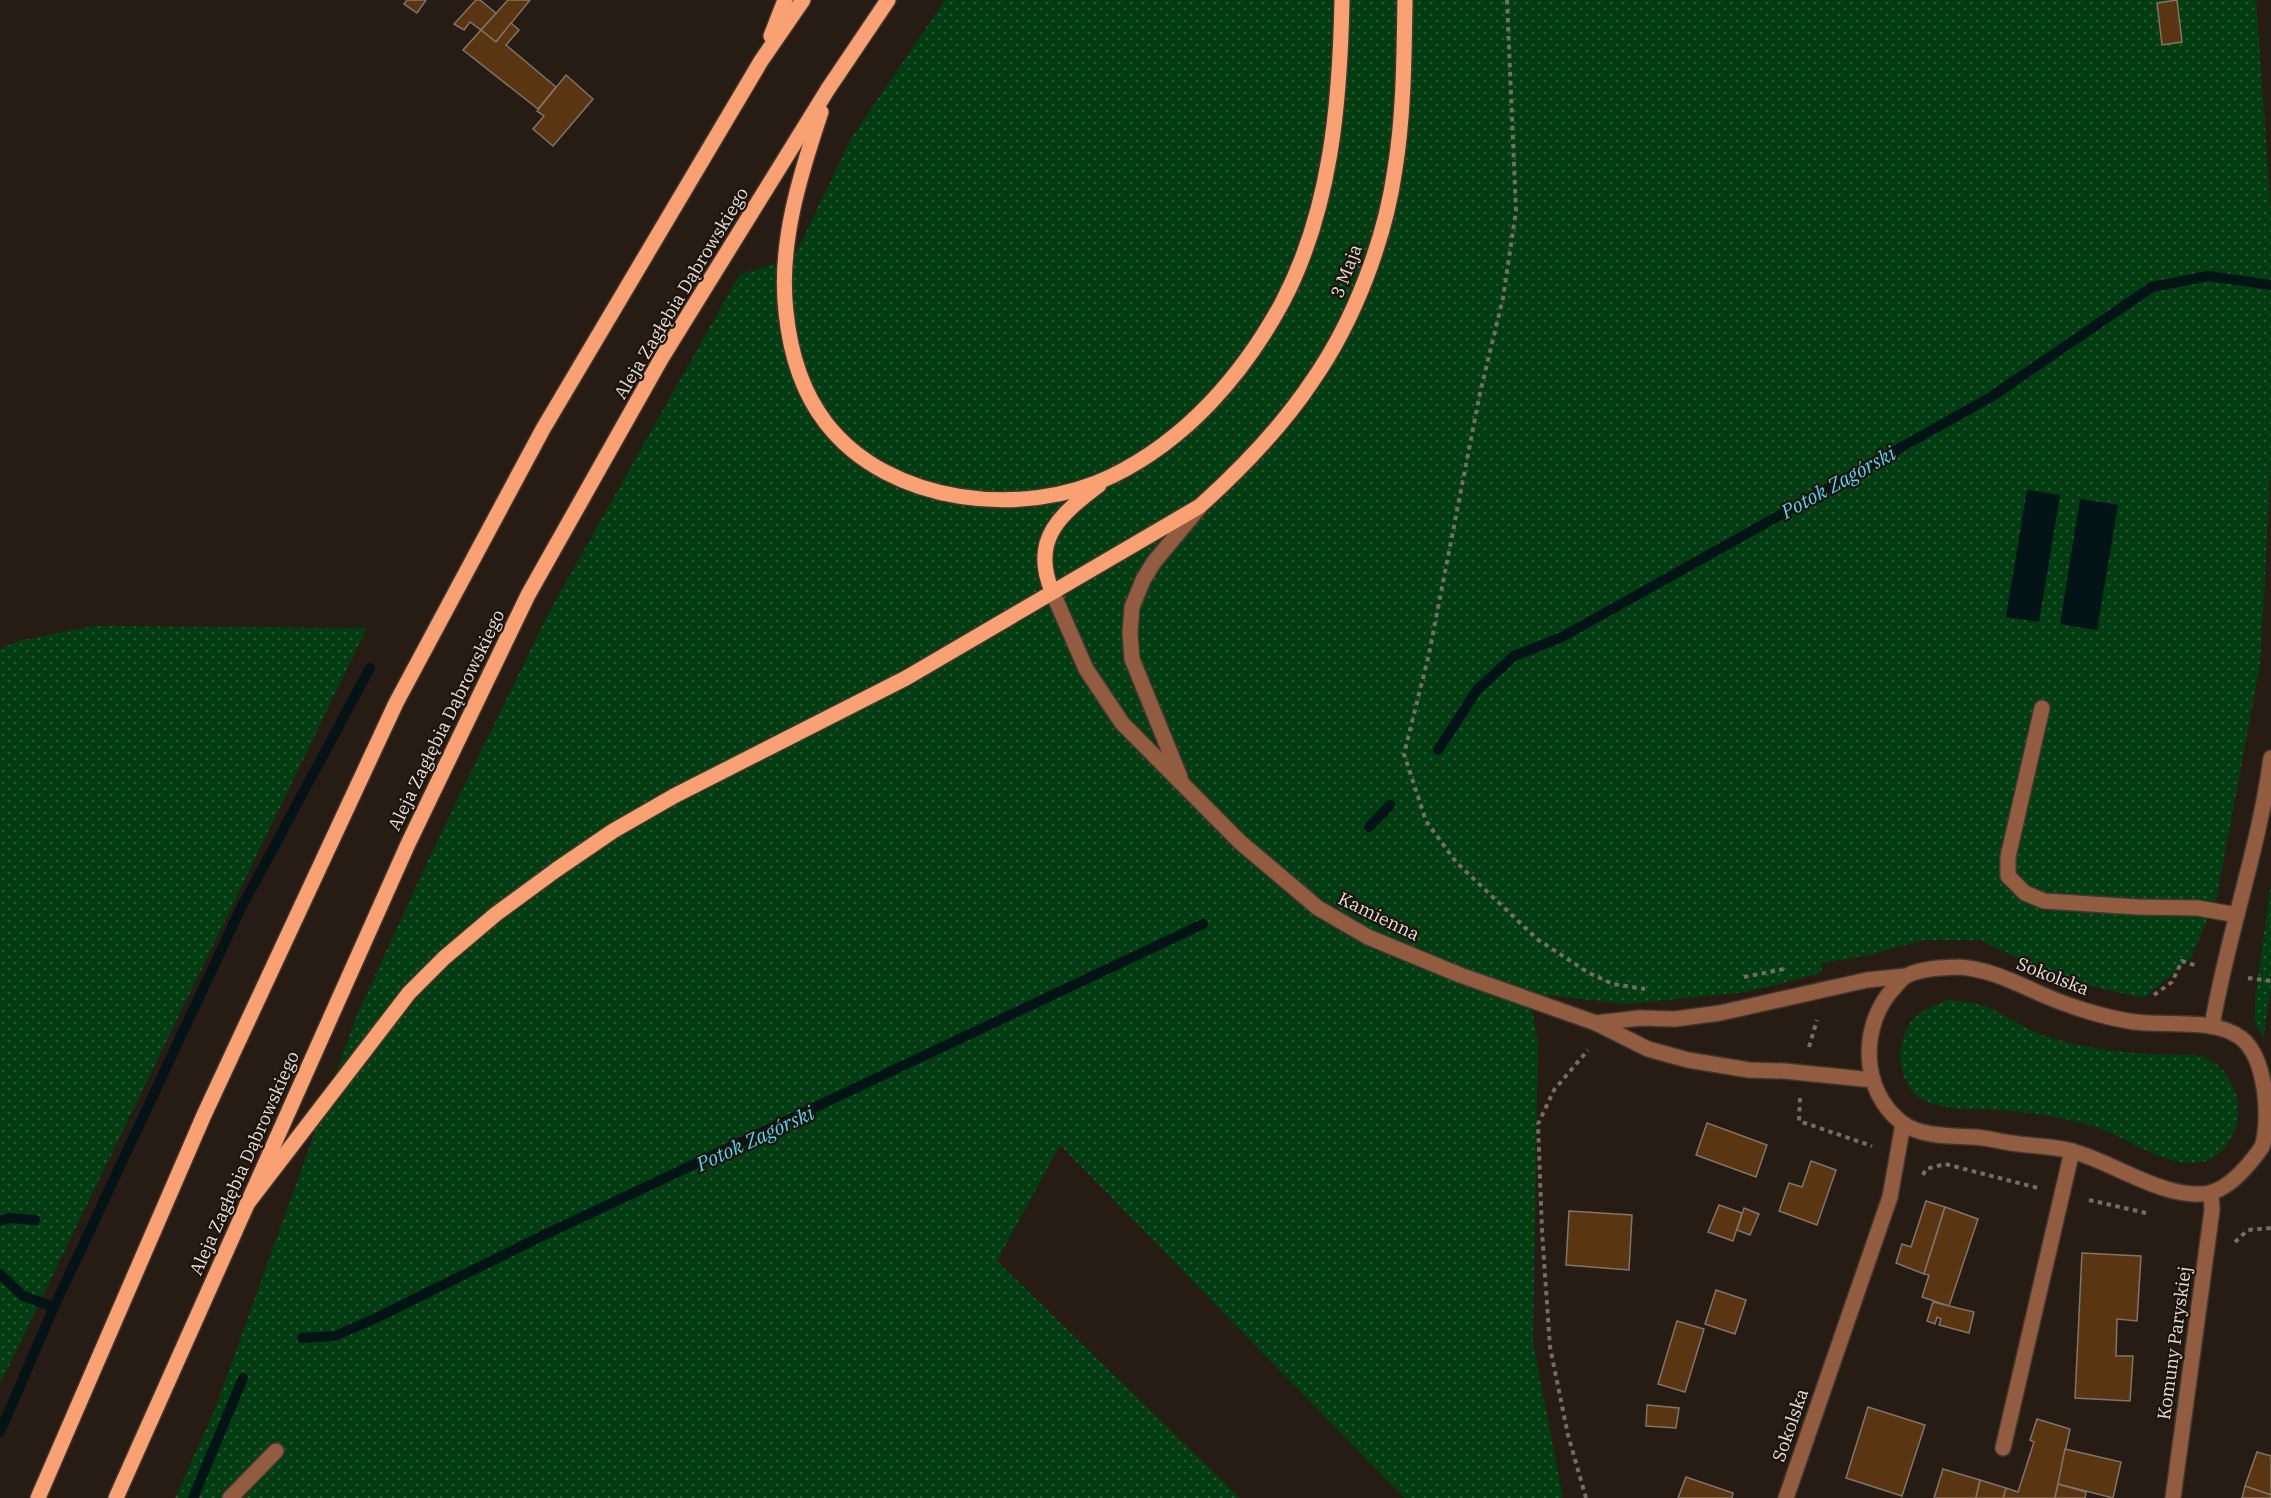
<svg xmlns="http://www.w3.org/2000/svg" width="2271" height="1498" viewBox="0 0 2271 1498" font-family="'IBM Plex Serif',serif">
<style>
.grass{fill:url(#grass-dots)}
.water{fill:#031316}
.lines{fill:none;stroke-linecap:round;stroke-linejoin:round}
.stream{stroke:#031316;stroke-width:10}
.building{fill:#593511;stroke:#81746a;stroke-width:1.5}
.minor-casing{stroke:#41372f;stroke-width:18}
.major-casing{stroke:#41372f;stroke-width:18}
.path{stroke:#766d65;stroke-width:4;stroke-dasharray:4.5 4.5;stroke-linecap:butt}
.minor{stroke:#915c40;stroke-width:15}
.major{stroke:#f9a172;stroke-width:15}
.labels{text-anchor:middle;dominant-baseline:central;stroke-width:4.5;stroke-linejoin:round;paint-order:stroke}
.street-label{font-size:18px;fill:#e6dfd9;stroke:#1c130a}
.water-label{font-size:20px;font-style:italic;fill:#50d6f0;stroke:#1c130a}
</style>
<defs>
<pattern id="grass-dots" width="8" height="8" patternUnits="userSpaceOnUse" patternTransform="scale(1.5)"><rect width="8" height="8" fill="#013d10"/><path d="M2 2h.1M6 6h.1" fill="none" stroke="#265932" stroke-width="1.8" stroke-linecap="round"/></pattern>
</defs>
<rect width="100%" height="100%" fill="#261c13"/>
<g class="grass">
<polygon points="945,0 2256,0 2271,210 2271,466 2260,665 2217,896 2191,958 2144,998 2060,979 1980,940 1923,940 1869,955 1822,963 1821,973 1746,992 1626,1004 1529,993 1538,1041 1533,1342 1563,1498 1404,1498 1060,1145 997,1261 1240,1498 175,1498 215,1409 357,1015 431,854 548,614 739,275 794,257 852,137"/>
<polygon points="93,626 367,628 0,1384 0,649 18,641"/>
<polygon points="2271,882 2271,989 2263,1039 2255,1021 2255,1000"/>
<path d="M1948 1000C1959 1002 1973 1002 1984 1006 2003 1013 2021 1027 2040 1034 2084 1050 2133 1054 2179 1055 2185 1055 2195 1054 2201 1056 2226 1064 2241 1092 2238 1117 2236 1138 2219 1162 2196 1163 2160 1165 2128 1137 2095 1127 2064 1117 2029 1112 1997 1110 1975 1108 1946 1111 1925 1101 1906 1093 1898 1066 1901 1048 1906 1016 1921 1011 1948 1000Z"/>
</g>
<g class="water">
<polygon points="2027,490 2060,495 2039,622 2006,617"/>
<polygon points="2080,499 2118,505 2097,630 2060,624"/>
</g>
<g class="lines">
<g class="stream">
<polyline points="1438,750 1477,690 1514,656 1562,637 1991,397 2152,287 2208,276 2271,285"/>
<polyline points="1369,827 1390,805"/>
<polyline points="0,1221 9,1218 35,1220"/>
<polyline points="0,1274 23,1296 54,1307"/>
<polyline points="302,1338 335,1336 374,1319 542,1236 1203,924"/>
<polyline points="0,1432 54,1307 240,910 370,668"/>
<polyline points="193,1498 243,1378"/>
</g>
</g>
<g class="building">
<polygon points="407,0 426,0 417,13 404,4"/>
<polygon points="476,0 480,0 497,14 481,30 470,22 464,30 454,24"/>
<polygon points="508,0 530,0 496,42 481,30"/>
<polygon points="2177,0 2182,42 2162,45 2157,3"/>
<polygon points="511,23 519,30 506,45 556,87 538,109 463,50 481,30 496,42"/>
<polygon points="566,75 593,99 553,146 533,129 544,116 537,111"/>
<polygon points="1707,1123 1767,1145 1756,1177 1696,1155"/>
<polygon points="1811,1161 1836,1170 1817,1225 1779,1211 1789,1183 1802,1187"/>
<polygon points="1926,1201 1945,1207 1924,1274 1896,1263 1902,1244 1911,1247"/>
<polygon points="1719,1205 1742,1213 1733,1241 1708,1232"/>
<polygon points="1945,1207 1978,1219 1949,1306 1922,1297 1929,1275 1924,1274"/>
<polygon points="1744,1208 1759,1214 1750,1235 1737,1230"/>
<polygon points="1569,1211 1632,1215 1629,1270 1566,1265"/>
<polygon points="2082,1253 2141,1256 2137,1321 2117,1319 2116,1356 2133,1356 2130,1401 2075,1398"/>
<polygon points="1716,1290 1746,1300 1735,1334 1705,1324"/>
<polygon points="1933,1302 1974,1312 1969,1333 1939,1325 1941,1319 1937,1317 1935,1324 1927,1321"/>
<polygon points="1677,1321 1704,1329 1685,1392 1658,1384"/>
<polygon points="1647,1405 1679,1408 1676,1428 1646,1426"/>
<polygon points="1868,1407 1925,1425 1902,1496 1846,1478"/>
<polygon points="2037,1419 2070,1429 2055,1498 2003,1498 2006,1488 2018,1492 2034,1442 2030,1440"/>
<polygon points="2065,1449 2121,1462 2113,1498 2058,1484"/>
<polygon points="2257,1452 2271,1456 2271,1495 2245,1486"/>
<polygon points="1943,1469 1980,1480 1976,1498 1934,1498"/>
<polygon points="1686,1477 1733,1493 1732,1498 1678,1498"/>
<polygon points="1980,1480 2006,1488 2003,1498 1976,1498"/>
<polygon points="2058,1484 2086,1492 2085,1498 2055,1498"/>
<polygon points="2245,1486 2271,1495 2271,1498 2242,1498"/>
</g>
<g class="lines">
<defs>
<g id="minor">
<polyline points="1052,591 1086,669 1122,723 1240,842 1318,908 1368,937 1460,975 1596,1023 1648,1049 1688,1060 1749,1070 1784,1071 1873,1080"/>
<polyline points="2042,708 2008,857 2008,876 2025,893 2044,901 2138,907 2198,908 2237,915"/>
<polyline points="1180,777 1132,659 1130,633 1132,607 1143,580 1154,562 1199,508"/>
<path d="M1959 967C1989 969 2014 982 2041 994 2068 1006 2105 1018 2135 1022 2165 1026 2216 1018 2241 1038 2266 1057 2271 1119 2262 1147 2250 1164 2231 1188 2209 1193 2166 1201 2113 1162 2072 1151 2052 1146 2031 1146 2011 1143 1999 1141 1987 1138 1975 1137 1953 1136 1919 1137 1901 1122 1860 1090 1860 1025 1893 989 1898 984 1902 977 1908 975 1924 968 1942 968 1959 967Z"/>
<polyline points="1596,1023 1640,1018 1675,1019 1720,1013 1867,980 1906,976"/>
<path d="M2212 1026C2227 936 2259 849 2271 758"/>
<polyline points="2003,1448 2072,1151"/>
<polyline points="230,1498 276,1451"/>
<polyline points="1786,1498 1890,1197 1903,1124"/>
<polyline points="2173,1498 2212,1210 2211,1193"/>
</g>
<g id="major">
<polyline points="771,36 785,0"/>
<path d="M821 112C800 175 778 245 786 312 790 351 802 392 826 423 889 505 1024 519 1112 476 1186 440 1243 375 1282 303 1331 210 1340 103 1342 0"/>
<path d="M1052 591C1030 539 1061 514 1099 485"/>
<path d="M247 1204 409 993 444 958 496 914 556 870 613 831 674 796 906 678 1200 506C1242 468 1282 427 1313 380 1354 321 1385 240 1395 169 1404 113 1404 56 1405 0"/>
<polyline points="38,1498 204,1115 396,703 543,429 761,61 803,0"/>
<polyline points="116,1498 408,844 528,595 661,359 828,89 888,0"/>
</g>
</defs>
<use href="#minor" class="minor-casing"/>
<use href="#major" class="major-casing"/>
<g class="path">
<polyline points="1507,0 1516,211 1503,298 1480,393 1429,654 1404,754 1426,821 1456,862 1537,939 1589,973 1613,984 1645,989"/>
<polyline points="1744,977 1784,969"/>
<polyline points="2248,978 2271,981"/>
<polyline points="2154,995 2172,982 2182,961 2197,966"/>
<polyline points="1809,1047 1817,1020"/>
<polyline points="1800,1098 1799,1121 1872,1146"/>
<polyline points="1923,1175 1926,1169 1945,1164 2038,1188"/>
<polyline points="2089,1200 2146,1213"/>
<polyline points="2235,1242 2248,1230 2271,1228"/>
<polyline points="1586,1498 1568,1435 1550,1347 1542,1231 1538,1124 1554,1090 1588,1050"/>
</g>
<use href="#minor" class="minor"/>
<use href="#major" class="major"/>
</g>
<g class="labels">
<g class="street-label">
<text transform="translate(1346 271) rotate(-69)">3 Maja</text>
<text transform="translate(681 293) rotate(-59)">Aleja Zagłębia Dąbrowskiego</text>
<text transform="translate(446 720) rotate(-64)">Aleja Zagłębia Dąbrowskiego</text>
<text transform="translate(1379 916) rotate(26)">Kamienna</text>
<text transform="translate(2053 976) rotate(21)">Sokolska</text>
<text transform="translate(244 1163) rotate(-66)">Aleja Zagłębia Dąbrowskiego</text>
<text transform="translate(2174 1343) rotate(-82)">Komuny Paryskiej</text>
<text transform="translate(1790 1425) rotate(-71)">Sokolska</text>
</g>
<g class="water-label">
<text transform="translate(1838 482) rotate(-29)">Potok Zagórski</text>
<text transform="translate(755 1138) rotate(-25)">Potok Zagórski</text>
</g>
</g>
</svg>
